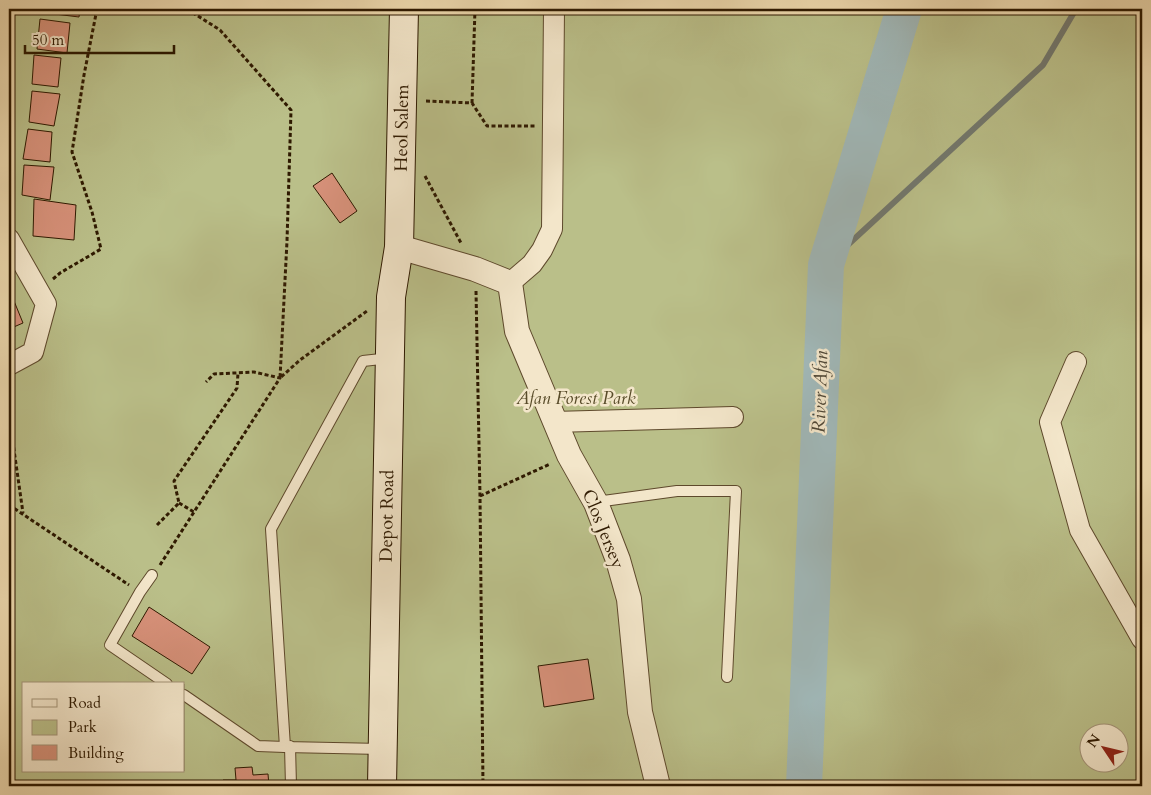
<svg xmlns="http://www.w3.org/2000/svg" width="1151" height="795" viewBox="0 0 1151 795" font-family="Cardo,serif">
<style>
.green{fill:#babf89;stroke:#746c44;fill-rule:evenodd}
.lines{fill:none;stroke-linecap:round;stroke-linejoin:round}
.stream{stroke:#72786e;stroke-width:6}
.river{stroke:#a0b7b7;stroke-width:36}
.building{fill:#d7917a;stroke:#2e1900}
.service-casing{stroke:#5e492c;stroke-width:12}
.minor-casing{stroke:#5e492c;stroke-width:22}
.tertiary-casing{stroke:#5e492c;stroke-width:26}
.secondary-casing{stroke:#2e1900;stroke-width:30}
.path{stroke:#2e1900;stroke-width:3;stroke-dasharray:4 2.5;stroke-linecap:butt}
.service{stroke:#f3e6ca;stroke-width:10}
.minor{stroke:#f3e6ca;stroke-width:20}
.tertiary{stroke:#f3e6ca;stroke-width:24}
.secondary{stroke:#f3e6ca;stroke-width:28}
.labels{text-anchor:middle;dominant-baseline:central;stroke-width:5;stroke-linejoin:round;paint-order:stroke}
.street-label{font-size:18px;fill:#2e1900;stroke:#f3e6ca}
.park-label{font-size:18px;font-style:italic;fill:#584b29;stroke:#f3e6ca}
.water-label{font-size:19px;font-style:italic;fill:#504837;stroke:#f3e6ca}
</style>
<rect width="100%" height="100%" fill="#edd9ae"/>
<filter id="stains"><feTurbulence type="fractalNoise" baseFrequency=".004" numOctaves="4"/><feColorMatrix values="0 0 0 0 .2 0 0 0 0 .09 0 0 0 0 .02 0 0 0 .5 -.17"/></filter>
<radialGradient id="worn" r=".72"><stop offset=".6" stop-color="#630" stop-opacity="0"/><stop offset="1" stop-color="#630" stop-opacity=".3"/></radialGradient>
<path class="green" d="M9 9H1142V786H9ZM24 684H184V771H24ZM1088 732H1118V762H1088Z"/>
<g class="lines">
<polyline class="stream" points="826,265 1043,65 1076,9"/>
<polyline class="river" points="804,786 826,265 904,9"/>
</g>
<g class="building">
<polygon points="55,9 80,9 79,17 55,14"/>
<polygon points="40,19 70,23 67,53 37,49"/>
<polygon points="34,55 61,58 58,87 32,84"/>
<polygon points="32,91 60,94 54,126 29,122"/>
<polygon points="28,129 52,132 50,162 23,159"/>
<polygon points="24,165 54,167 50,200 22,195"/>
<polygon points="332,173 357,211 340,223 313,186"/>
<polygon points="34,199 76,205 74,240 33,236"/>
<polygon points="14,301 23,323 9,329 9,303"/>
<polygon points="149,607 210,647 192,674 132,636"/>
<polygon points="588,659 594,699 544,707 538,666"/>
<polygon points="252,767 253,775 268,774 269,786 224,786 223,780 236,780 235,768"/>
</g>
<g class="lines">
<defs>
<g id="service">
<polyline points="596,502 677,491 736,491 727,677"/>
<polyline points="152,575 140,592 110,645 167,684"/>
<polyline points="184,695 258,746 285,747"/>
<polyline points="290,746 291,786"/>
<polyline points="382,749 285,747 271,529 363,361 390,358"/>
</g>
<g id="minor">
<polyline points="9,239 46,304 33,352 9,365"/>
<polyline points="510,283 532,264 542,250 552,229 554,9"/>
<polyline points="1076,362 1050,422 1080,530 1142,639"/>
<polyline points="554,422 733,417"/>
</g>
<polyline id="tertiary" points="399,247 475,269 510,283 517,331 569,455 596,503 618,560 629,599 640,712 658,786"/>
<polyline id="secondary" points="382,786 391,297 399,247 404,9"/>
</defs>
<use href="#service" class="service-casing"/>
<use href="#minor" class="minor-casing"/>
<use href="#tertiary" class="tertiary-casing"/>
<use href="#secondary" class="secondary-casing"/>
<g class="path">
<polyline points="187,9 220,30 291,110 287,241 280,378 300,360 367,311"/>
<polyline points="426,101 472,103 487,126 535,126"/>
<polyline points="472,103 475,9"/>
<polyline points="425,176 461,243"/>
<polyline points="53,279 60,273 101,249 92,212 72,152 84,75 97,9"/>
<polyline points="476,291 480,496 483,786"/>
<polyline points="9,415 23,513"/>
<polyline points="480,496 550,464"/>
<polyline points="179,503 194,512"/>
<polyline points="9,505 129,585"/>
<polyline points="157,525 179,503 174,481 237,388 238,373"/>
<polyline points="160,565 280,378 254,372 214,374 206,382"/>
</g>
<use href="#service" class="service"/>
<use href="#minor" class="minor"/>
<use href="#tertiary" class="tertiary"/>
<use href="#secondary" class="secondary"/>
</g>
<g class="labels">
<g class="street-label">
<text transform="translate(402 128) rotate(-89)">Heol Salem</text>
<text transform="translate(387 516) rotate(-89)">Depot Road</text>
<text transform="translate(603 529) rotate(68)">Clos Jersey</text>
</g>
<g class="park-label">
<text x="576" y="398">Afan Forest Park</text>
</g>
<g class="water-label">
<text transform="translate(820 392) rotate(-88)">River Afan</text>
</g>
</g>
<rect width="1151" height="795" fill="none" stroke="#edd9ae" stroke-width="30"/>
<rect x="10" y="10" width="1131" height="775" fill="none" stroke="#2e1900" stroke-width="2.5"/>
<rect x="15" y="15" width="1121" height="765" fill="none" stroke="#2e1900"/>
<rect x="22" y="682" width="162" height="90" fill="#f3e6ca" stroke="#a49479"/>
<rect x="32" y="699" width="25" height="8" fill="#f3e6ca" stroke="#a49479"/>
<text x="68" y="708" font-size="15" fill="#2e1900">Road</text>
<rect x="32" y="720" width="25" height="15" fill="#babf89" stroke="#a49479"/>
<text x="68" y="732" font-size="15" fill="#2e1900">Park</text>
<rect x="32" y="745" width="25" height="15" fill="#d7917a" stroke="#a49479"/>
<text x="68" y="758" font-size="15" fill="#2e1900">Building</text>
<g transform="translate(1104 748) rotate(305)"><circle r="24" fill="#f3e6ca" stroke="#a49479"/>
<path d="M0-4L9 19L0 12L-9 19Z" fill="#8f2418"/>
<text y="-8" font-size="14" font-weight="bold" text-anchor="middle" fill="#2e1900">N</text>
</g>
<path d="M25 45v8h149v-8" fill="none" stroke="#2e1900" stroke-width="2.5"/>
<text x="32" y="45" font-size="15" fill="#2e1900" stroke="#f3e6ca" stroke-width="4" paint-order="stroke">50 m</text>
<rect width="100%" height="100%" filter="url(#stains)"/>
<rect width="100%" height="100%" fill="url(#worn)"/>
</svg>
